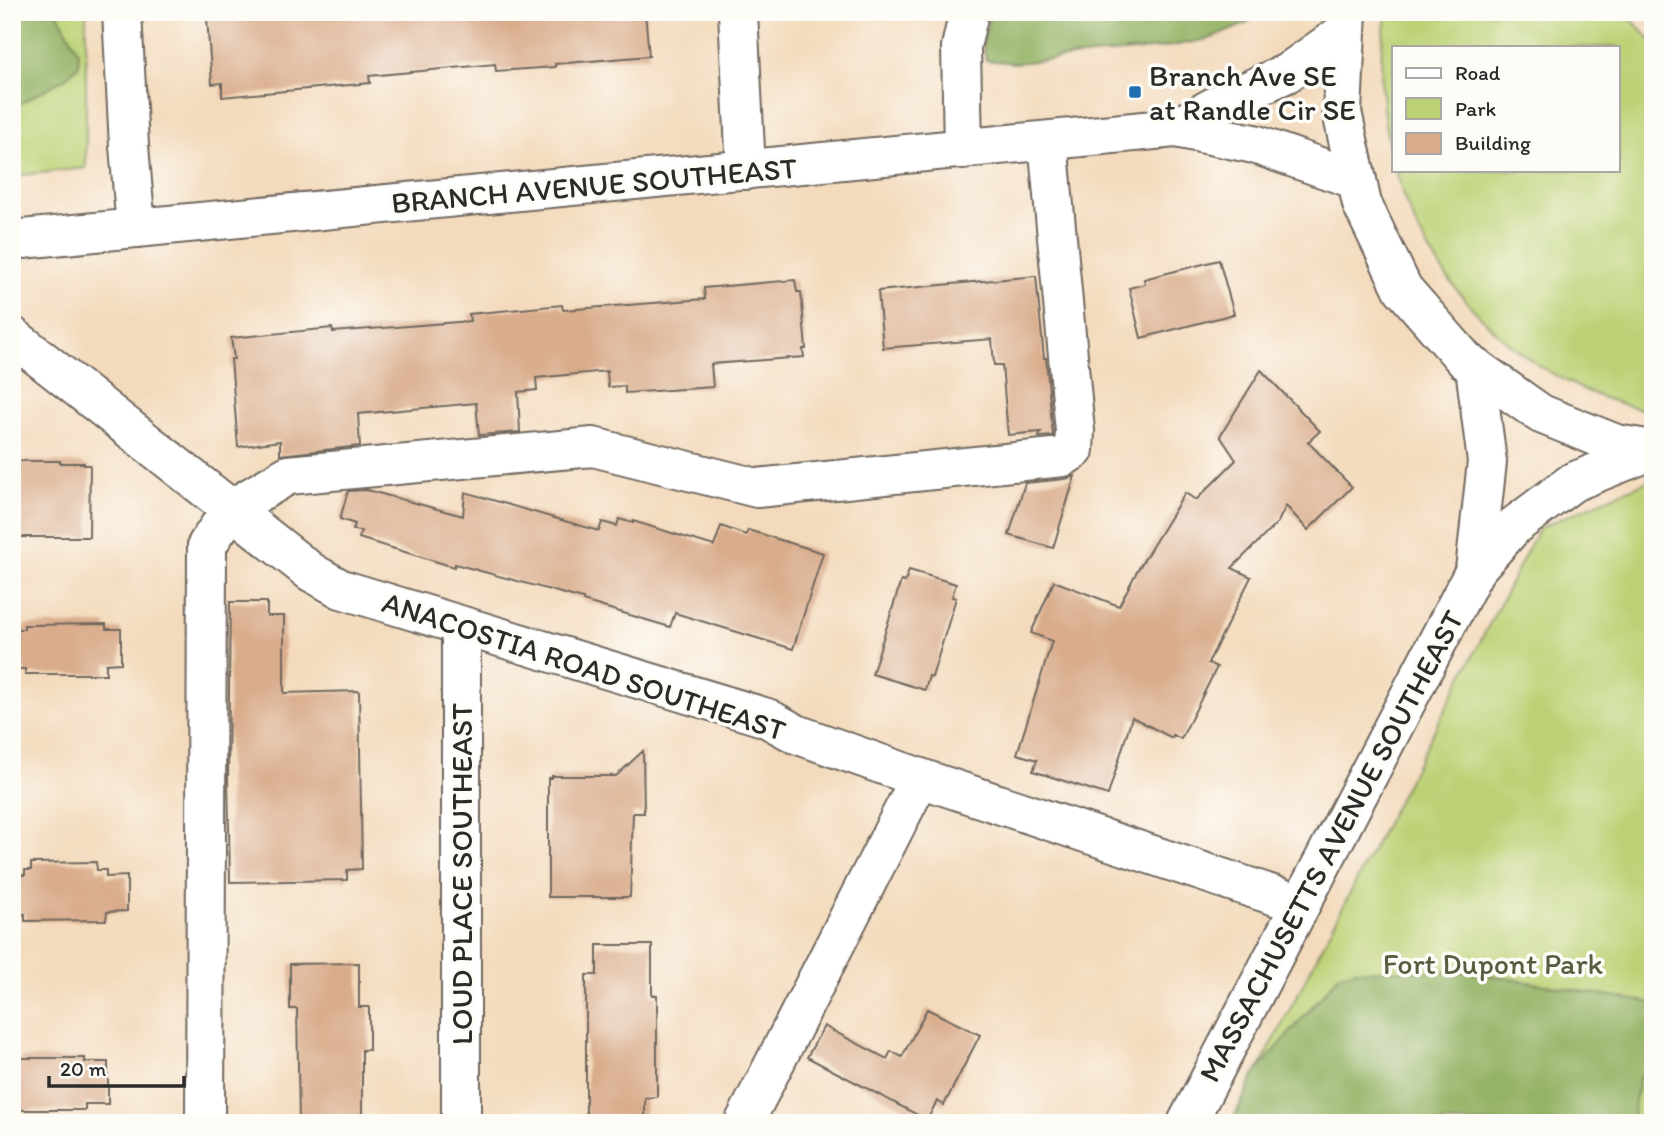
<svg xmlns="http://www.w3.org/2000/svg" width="1665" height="1135" viewBox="0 0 1665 1135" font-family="Itim,sans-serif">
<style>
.green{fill:#bcd175;stroke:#747e50;stroke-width:2}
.forest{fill:#95b366;stroke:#606f48;stroke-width:2}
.building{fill:#d9ac8b}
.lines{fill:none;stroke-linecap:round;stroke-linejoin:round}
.minor-casing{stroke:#71685e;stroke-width:42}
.major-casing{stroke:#71685e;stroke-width:42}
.minor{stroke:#fff;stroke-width:38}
.major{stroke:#fff;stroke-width:38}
.poi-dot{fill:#1f6fb2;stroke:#fdfcf7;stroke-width:2.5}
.labels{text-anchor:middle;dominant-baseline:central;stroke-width:7;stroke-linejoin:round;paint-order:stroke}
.poi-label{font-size:30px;fill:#2b2b2b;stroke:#fdfcf7;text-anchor:start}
.street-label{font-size:30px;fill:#2b2b2b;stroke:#fdfcf7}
.park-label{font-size:30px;fill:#565d41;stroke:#fdfcf7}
</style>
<rect width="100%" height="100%" fill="#fdfcf7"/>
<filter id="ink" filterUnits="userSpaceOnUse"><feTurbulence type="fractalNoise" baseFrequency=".0143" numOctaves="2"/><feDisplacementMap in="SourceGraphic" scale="14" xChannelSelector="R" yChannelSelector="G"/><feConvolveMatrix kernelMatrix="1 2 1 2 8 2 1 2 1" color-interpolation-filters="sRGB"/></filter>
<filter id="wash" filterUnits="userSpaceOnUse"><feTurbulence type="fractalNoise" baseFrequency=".00686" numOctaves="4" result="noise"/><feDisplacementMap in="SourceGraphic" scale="28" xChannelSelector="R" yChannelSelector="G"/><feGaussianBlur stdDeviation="1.57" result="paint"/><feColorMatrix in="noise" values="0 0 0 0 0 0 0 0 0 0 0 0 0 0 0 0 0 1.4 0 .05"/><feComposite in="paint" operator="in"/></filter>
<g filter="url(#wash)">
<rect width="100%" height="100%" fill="#f3dabc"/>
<g class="green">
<polygon points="12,12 86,12 86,168 12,176"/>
<path d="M1387 12H1625L1653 43V412C1627 406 1600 398 1576 386 1499 350 1437 280 1405 201 1401 191 1399 180 1396 170H1618V47H1394V164C1380 117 1377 60 1387 12Z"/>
<polygon points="1653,479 1653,1123 1231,1123 1539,528"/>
</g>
<g class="forest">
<polygon points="12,12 57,12 78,51 79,65 64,79 12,108"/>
<polygon points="990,12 1260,12 1246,24 1209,39 1161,48 1015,63 986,60 983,43"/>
<polygon points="1356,970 1469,972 1653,1003 1653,1068 1639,1078 1633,1115 1635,1123 1232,1123 1254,1075 1340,974"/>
</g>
<g id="blocks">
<g class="building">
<polygon points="224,12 645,12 649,56 555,64 555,67 496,71 495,64 369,76 370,83 222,97 222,83 212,84 207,18 225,16"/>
<polygon points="1219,260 1234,314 1141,338 1129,288 1145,284 1144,279"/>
<polygon points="1036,276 1044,358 1046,358 1053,436 1039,437 1041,432 1008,435 1002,365 994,365 992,339 883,348 878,291"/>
<polygon points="795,280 797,292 801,292 806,349 803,349 804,357 711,364 713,387 625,393 625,386 608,387 607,371 536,378 537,390 518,392 520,432 479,435 476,403 358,414 360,446 280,455 280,441 238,447 231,359 234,359 231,338 332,328 333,332 470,321 469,314 562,305 563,310 705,299 704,288"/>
<polygon points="1261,370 1320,431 1308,442 1352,487 1308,530 1286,506 1278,522 1232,568 1251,577 1208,663 1217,667 1181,739 1173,735 1172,738 1132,717 1108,795 1033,771 1037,760 1017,754 1052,641 1031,633 1054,581 1119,606 1137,571 1185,493 1196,500 1236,460 1220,436"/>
<polygon points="12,461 60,461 60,463 84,463 84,465 90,465 89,537 12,537"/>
<polygon points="1075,476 1053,548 1009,535 1025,483 1065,479"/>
<polygon points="367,490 463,516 465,492 599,531 602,522 617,526 619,519 633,523 633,521 714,546 721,526 746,535 748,530 823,553 793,649 675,613 670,627 583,601 583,599 455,564 454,567 359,538 361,531 353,530 355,524 340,519 348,491"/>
<polygon points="909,570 956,584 952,597 956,598 932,677 929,676 925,690 872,674 901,581 905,582"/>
<polygon points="230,602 267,602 267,616 284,616 284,693 359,691 362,869 347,870 347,880 230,882 228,777"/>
<polygon points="106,624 106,629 121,629 121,663 106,664 106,674 25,674 25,669 12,669 12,629 24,629 24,625"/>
<polygon points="643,751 644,813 633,813 630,897 548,897 548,778 552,778 552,776 616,776"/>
<polygon points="96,862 97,870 106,870 106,877 127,876 127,911 107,912 106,920 25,921 25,914 12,915 12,875 25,875 25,870 31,870 31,863"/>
<polygon points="597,945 652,945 652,995 657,995 657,1097 645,1098 645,1123 586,1123 586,975 597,975"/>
<polygon points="359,963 359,1007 369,1007 369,1050 362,1050 362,1123 299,1123 297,1009 290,1009 290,964"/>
<polygon points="927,1009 980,1035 944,1105 937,1101 927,1120 807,1057 824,1026 887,1059 891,1051 902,1057"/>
<polygon points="20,1058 85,1058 85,1062 108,1062 108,1104 85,1104 85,1110 19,1110 19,1103 12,1103 12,1062 20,1062"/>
</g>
</g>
</g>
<g filter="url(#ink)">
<use href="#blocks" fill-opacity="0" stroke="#71685e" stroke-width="2"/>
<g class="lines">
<defs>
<g id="minor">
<polyline points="122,12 129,146 136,228"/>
<polyline points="738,12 746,170"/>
<polyline points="963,150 961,47 969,12"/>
<polyline points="12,336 311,572 341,589 767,718 796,734 920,778 1300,904"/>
<polyline points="1475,367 1487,462 1475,570"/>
<polyline points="461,626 461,1123"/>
<polyline points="205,1123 207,545 231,509 288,475 593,447 757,488 1063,457 1074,450 1075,431 1048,141"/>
<polyline points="744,1123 920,778"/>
<polyline points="1187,1123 1475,570 1514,526 1573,482 1653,450"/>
</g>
<g id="major">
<polyline points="1347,12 1342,112 1362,204 1403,289 1465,360 1541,414 1616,444 1653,450"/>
<polyline points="1175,128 1223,102 1287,73 1346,31"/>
<polyline points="12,240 1175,128 1254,144 1357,180"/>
</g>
</defs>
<use href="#minor" class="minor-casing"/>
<use href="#major" class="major-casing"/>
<use href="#minor" class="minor"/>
<use href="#major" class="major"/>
</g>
</g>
<rect class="poi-dot" x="1128" y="85" width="14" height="14" rx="3.5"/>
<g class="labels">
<g class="poi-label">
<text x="1149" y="75">Branch Ave SE<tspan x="1149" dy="34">at Randle Cir SE</tspan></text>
</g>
<g class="street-label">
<text transform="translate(594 185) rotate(-5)">BRANCH AVENUE SOUTHEAST</text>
<text transform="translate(584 666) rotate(18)">ANACOSTIA ROAD SOUTHEAST</text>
<text transform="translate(1331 846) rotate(-62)">MASSACHUSETTS AVENUE SOUTHEAST</text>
<text transform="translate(461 874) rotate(-90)">LOUD PLACE SOUTHEAST</text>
</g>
<g class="park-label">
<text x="1493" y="963">Fort Dupont Park</text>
</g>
</g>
<rect width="1665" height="1135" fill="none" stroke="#fdfcf7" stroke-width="42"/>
<rect x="1392" y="46" width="228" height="126" fill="#fdfcf7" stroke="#a9a8a5" stroke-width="2"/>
<rect x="1406" y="68" width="35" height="10" fill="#ffffff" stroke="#a9a8a5" stroke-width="2"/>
<text x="1455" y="80" font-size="21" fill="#2b2b2b">Road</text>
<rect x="1406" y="98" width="35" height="21" fill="#bcd175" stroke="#a9a8a5" stroke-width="2"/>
<text x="1455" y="116" font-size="21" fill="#2b2b2b">Park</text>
<rect x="1406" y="133" width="35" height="21" fill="#d9ac8b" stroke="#a9a8a5" stroke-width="2"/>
<text x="1455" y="150" font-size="21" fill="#2b2b2b">Building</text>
<path d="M49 1076v10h135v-10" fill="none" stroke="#2b2b2b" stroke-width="3.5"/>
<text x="60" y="1076" font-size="21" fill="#2b2b2b" stroke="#fdfcf7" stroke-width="5" paint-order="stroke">20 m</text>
</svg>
